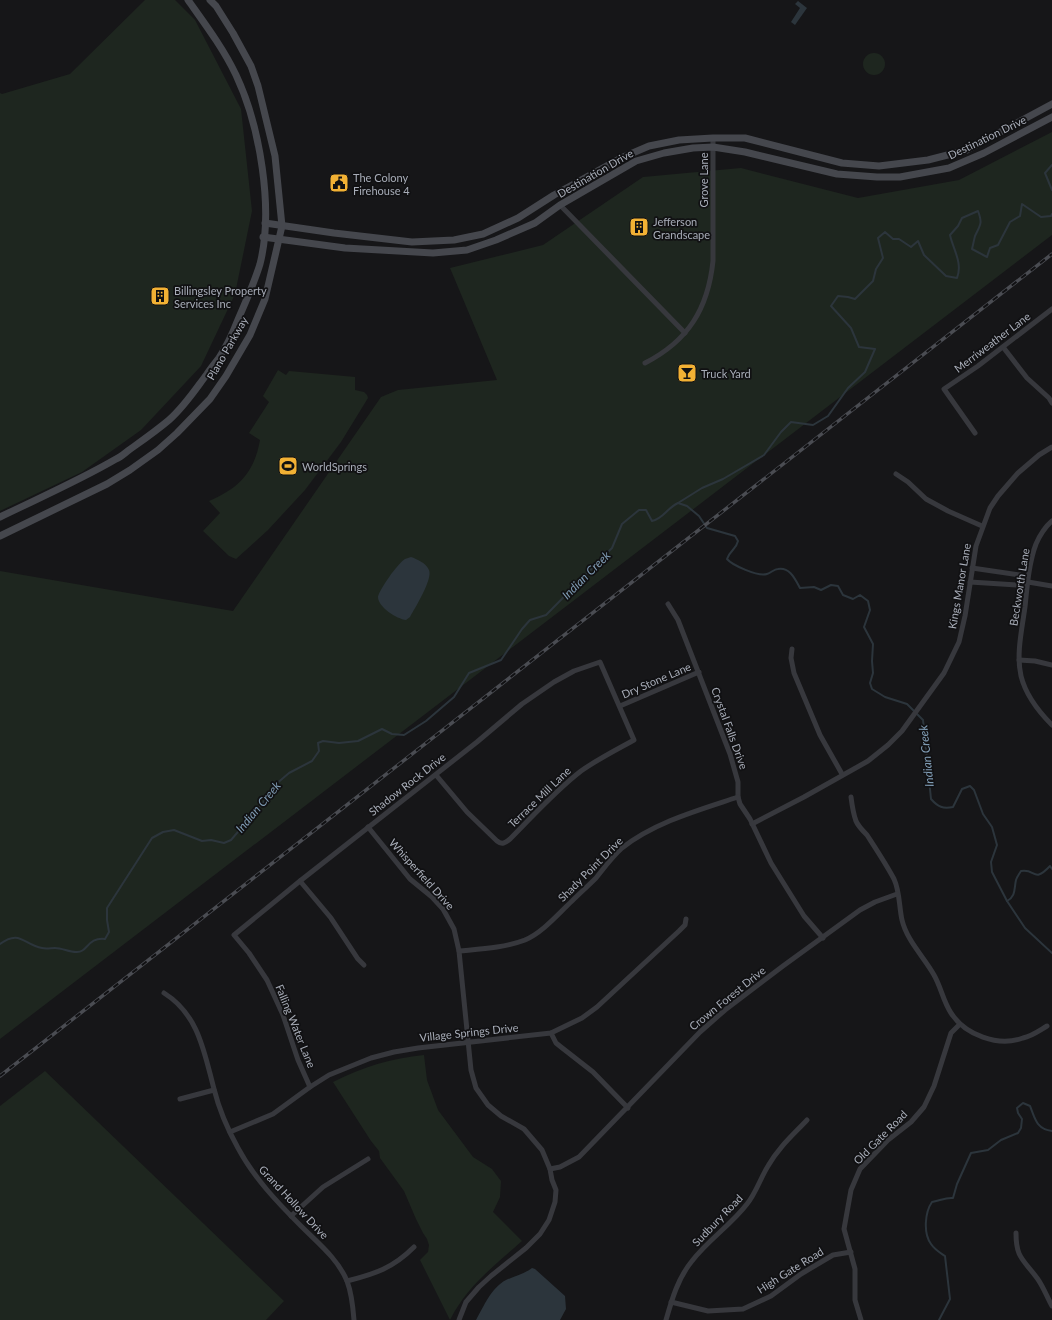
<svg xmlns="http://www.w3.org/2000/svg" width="1052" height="1320" viewBox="0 0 1052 1320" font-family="Lato,sans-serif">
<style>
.green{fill:#1e261f}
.water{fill:#2c353c}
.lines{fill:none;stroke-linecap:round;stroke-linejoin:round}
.stream{stroke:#2c353c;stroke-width:2}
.street{stroke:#37383d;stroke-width:5}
.secondary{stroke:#45474d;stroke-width:7}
.rail-casing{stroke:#4a4c52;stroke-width:3.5}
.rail{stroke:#111113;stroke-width:2;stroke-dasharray:6;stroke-linecap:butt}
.labels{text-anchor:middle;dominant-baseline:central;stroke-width:3.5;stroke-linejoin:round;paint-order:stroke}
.street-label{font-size:11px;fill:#a8adb8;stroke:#111113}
.poi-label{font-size:11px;fill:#a8adb8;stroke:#111113;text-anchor:start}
.water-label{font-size:12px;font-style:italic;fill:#7f9bb3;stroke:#111113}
</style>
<rect width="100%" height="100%" fill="#161618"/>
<g class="green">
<polygon points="145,0 175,0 195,20 241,109 252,211 235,294 201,366 141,430 82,472 0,511 0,93 2,94 70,74"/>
<circle cx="874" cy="64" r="11"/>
<polygon points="1052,132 1052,235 0,1039 0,571 233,611 381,397 398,390 497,380 450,268 543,245 643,177 741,168 858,198 959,180"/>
<path d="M278 370 286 375 289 371 355 377V390L364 392 367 395 368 398 341 442 305 490 268 530 236 559 229 556 203 531 220 513 209 501C239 488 254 473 260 440L249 433 269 402 263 396Z"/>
<path d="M424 1055 427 1080 438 1110 473 1157 492 1169 501 1181 500 1197 493 1212 522 1241C494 1266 467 1286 450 1320L420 1260 428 1252 429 1245 427 1239 423 1233 416 1219 404 1191 380 1158 379 1151 371 1141 333 1082C362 1067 392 1058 424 1055Z"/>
<polygon points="45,1071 284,1301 266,1320 0,1320 0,1106"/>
</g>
<g class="water">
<polygon points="798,1 807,8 795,25 791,22 800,8 795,4"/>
<path d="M411 557C417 559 426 563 429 570 433 579 415 608 410 617L406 620C397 619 378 607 378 597 379 590 398 563 405 559 407 558 409 558 411 557Z"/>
<path d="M532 1268 535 1269 565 1296 566 1309 560 1320H476C484 1306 491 1288 506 1280 515 1276 524 1274 532 1268Z"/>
</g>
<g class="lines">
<g class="stream">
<polyline points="1052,165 1045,173 1052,190"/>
<path d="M678 503 702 488 723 479 764 455 781 432 791 422 813 425 828 416 848 388 865 372 875 349 859 347 851 328 831 306 838 296 848 297 855 299 873 281 876 269 883 258 878 238 885 232 893 239H899L911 247 918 241 924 255 946 276 957 278C963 263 953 249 950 235L958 226 962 218 978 211C983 224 980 225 975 236 974 240 973 245 972 249L987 257 990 248 998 245 1010 222 1020 216 1022 204 1041 217 1051 216 1052 214"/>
<path d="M1007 901C1016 896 1014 889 1016 880 1017 877 1019 874 1021 871 1036 868 1033 884 1050 866L1052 869"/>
<path d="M0 944C20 929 24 945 42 948 46 949 51 948 55 948 62 948 69 952 76 952 88 953 87 937 105 939L109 932 107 920V908L152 838 163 832 174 830 202 841 211 840 224 843 231 840 267 798 275 785 289 773 312 761 319 751 318 743 323 741 339 743 358 741 382 729 392 734 404 735 426 721 454 697 469 673 501 660 522 629 530 620 546 615 612 548 622 524 639 510H646L652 521C663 519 667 508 678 503L687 506 699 516 707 528 735 536 738 541C736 550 730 550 727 559 732 565 758 577 767 574 771 573 774 569 778 569 790 567 795 579 800 588L814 587 821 590 831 585 838 586 843 595 853 599 860 595 868 601 870 610 864 627 873 644 872 661 873 673 870 683 872 689 885 697 907 704 923 720 931 799C938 807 943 809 953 807L962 789 970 786 974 790 983 814 992 827 997 845 991 862 992 872 1007 901 1025 928 1052 953"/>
<path d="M939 1320 950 1299 945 1256C939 1252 935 1250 931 1244 923 1233 925 1212 932 1202 939 1201 946 1197 953 1198L957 1184 971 1153 988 1150 1001 1140 1018 1133 1021 1128 1022 1119 1018 1113 1017 1108 1023 1103 1030 1106C1035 1118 1036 1129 1052 1131"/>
</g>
<g class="street">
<polyline points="560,205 685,333"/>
<polyline points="1003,347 1027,378 1049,398 1052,403"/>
<path d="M645 363C688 341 708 309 713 261V138"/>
<polyline points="975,433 944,389 978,366 1052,309"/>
<polyline points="896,474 908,482 926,499 948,511 982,526"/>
<path d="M1052 521C1045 527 1040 535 1036 544 1029 562 1027 587 1025 607 1022 629 1016 654 1021 676 1026 696 1038 711 1052 725"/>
<polyline points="972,568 1020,575 1028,582"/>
<polyline points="970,582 1017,585 1028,582 1052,586"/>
<polyline points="668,604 678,620 730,754 738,782 738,797 740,804 750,819 771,863 804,916 823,938"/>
<polyline points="792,649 791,658 794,673 820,735 842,774"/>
<polyline points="1019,660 1035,661 1052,665"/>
<polyline points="620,706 699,672"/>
<path d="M851 797C852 805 853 813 856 821 858 826 863 831 867 835 876 849 886 864 894 879 900 892 899 907 902 920 907 941 924 957 934 975 941 987 943 1001 951 1013 965 1035 998 1047 1023 1038 1032 1036 1040 1030 1047 1026"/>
<polyline points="752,824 804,797 868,761 888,745 902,731 944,673 959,642 965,616 976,546 990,508 998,496 1018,473 1039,455 1052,447"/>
<polyline points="368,827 410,879 432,897 443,909 454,929 459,951 471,1070 476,1088 488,1105 501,1116 524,1129 542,1150 550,1169 552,1180 556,1190 555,1202 549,1220 540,1234 526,1248 491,1276 479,1287 466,1302 459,1320"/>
<polyline points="300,881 331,918 358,959 364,965"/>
<path d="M459 951C480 949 504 948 525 940 543 932 557 915 572 901 579 894 588 886 596 878 604 868 612 857 622 848 655 822 699 810 738 797"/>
<path d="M164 993C199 1015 204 1052 214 1089 219 1109 228 1130 238 1148 254 1178 277 1202 301 1226 318 1243 338 1259 347 1281 352 1294 353 1307 354 1320"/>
<polyline points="551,1033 556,1043 561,1047 593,1072 628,1108"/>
<path d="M310 1087 298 1060 283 1015 267 980 249 953 234 935 300 881 477 742 522 704 554 682 574 671 600 662 634 740C616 750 598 759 581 771 555 791 533 816 510 839 505 843 502 845 497 841L467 812 436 775"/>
<polyline points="180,1099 214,1090"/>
<polyline points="230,1132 273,1114 310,1087 329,1075 371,1058 394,1052 418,1048 551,1033 582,1018 597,1007 679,931 685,925 686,919"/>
<polyline points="550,1169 560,1167 579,1157 700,1032 725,1010 783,966 860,910 875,902 897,894"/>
<polyline points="291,1216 323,1187 368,1159"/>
<path d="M1016 1233C1016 1258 1023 1259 1037 1278 1043 1286 1047 1297 1052 1306"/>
<path d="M347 1281C375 1274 393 1268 414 1247"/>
<polyline points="671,1302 708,1311 743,1309 771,1296 801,1274 833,1255 851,1252"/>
<path d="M666 1320C672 1299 678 1278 692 1261 708 1240 731 1225 747 1204 756 1193 760 1179 768 1166 778 1148 793 1135 807 1120"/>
<polyline points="861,1320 855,1300 855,1269 844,1229 851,1190 860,1169 888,1140 911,1122 924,1107 934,1086 951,1033 960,1024"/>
</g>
<g class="secondary">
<polyline points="265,223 334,233 412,242 454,240 483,234 518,218 554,195 621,158 649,146 679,140 713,138 745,138 842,163 879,166 928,160 967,150 1052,104"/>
<polyline points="263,237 345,248 433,253 467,250 496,240 535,223 560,205 636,161 664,153 693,148 713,147 745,152 837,174 877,177 900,177 949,168 984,153 1052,117"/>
<path d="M0 517C39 498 78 481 116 459 121 457 125 453 129 450 143 440 156 431 169 420 184 407 195 390 207 374 211 368 215 363 219 358 226 347 232 335 237 322 245 303 254 284 260 264 274 209 260 126 236 75 223 48 205 24 188 0"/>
<polyline points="0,536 107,484 130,470 158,450 177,433 210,399 226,376 250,335 265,299 282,226 275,156 258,86 251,66 233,33 216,6 210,0"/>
</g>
<defs>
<polyline id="rail" points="0,1076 1052,254"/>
</defs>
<use href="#rail" class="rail-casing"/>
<use href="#rail" class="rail"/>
</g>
<defs>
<symbol id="civic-square" viewBox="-11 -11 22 22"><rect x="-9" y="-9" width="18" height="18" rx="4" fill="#f2b134" stroke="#111113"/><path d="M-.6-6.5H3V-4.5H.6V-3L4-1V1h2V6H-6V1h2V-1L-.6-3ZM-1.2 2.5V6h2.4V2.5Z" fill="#111"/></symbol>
<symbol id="building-square" viewBox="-11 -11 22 22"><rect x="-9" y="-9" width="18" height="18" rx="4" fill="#f2b134" stroke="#111113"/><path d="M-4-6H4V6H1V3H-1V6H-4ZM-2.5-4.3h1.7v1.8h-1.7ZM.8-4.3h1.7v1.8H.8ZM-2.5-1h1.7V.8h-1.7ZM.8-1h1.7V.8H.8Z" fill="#111"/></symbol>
<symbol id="bar-square" viewBox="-11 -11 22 22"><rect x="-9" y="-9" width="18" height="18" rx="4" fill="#f2b134" stroke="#111113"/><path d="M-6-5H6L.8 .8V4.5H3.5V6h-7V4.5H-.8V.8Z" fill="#111"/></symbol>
<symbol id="stadium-square" viewBox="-11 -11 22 22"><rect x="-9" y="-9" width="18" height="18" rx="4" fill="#f2b134" stroke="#111113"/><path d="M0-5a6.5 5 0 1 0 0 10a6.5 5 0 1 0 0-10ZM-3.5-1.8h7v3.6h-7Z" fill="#111"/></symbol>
</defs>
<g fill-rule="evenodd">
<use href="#civic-square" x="328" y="172" width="22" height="22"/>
<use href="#building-square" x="628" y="216" width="22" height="22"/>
<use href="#building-square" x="149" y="285" width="22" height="22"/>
<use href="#bar-square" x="676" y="362" width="22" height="22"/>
<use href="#stadium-square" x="277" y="455" width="22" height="22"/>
</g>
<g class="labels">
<g class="street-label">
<text transform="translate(987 137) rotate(-26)">Destination Drive</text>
<text transform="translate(595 173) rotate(-30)">Destination Drive</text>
<text transform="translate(703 180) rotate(-90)">Grove Lane</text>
<text transform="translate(992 342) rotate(-37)">Merriweather Lane</text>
<text transform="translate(227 348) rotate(-60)">Plano Parkway</text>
<text transform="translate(959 586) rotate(-80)">Kings Manor Lane</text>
<text transform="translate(1019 587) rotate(-81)">Beckworth Lane</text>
<text transform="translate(656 680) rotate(-23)">Dry Stone Lane</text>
<text transform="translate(730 728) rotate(70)">Crystal Falls Drive</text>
<text transform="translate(407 784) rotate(-38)">Shadow Rock Drive</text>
<text transform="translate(539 797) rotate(-44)">Terrace Mill Lane</text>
<text transform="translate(590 869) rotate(-45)">Shady Point Drive</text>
<text transform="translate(422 874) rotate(48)">Whisperfield Drive</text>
<text transform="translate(727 998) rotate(-39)">Crown Forest Drive</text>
<text transform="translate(296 1026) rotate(68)">Falling Water Lane</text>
<text transform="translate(469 1032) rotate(-6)">Village Springs Drive</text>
<text transform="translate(880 1137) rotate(-45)">Old Gate Road</text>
<text transform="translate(294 1202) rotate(47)">Grand Hollow Drive</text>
<text transform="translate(717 1220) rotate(-46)">Sudbury Road</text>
<text transform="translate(790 1270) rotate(-32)">High Gate Road</text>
</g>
<g class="poi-label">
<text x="353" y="177">The Colony<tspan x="353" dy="13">Firehouse 4</tspan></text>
<text x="653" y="221">Jefferson<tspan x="653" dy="13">Grandscape</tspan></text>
<text x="174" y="290">Billingsley Property<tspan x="174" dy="13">Services Inc</tspan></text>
<text x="701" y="373">Truck Yard</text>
<text x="302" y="466">WorldSprings</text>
</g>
<g class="water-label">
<text transform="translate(586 575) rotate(-45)">Indian Creek</text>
<text transform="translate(926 756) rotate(-96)">Indian Creek</text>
<text transform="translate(258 807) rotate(-50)">Indian Creek</text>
</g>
</g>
</svg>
